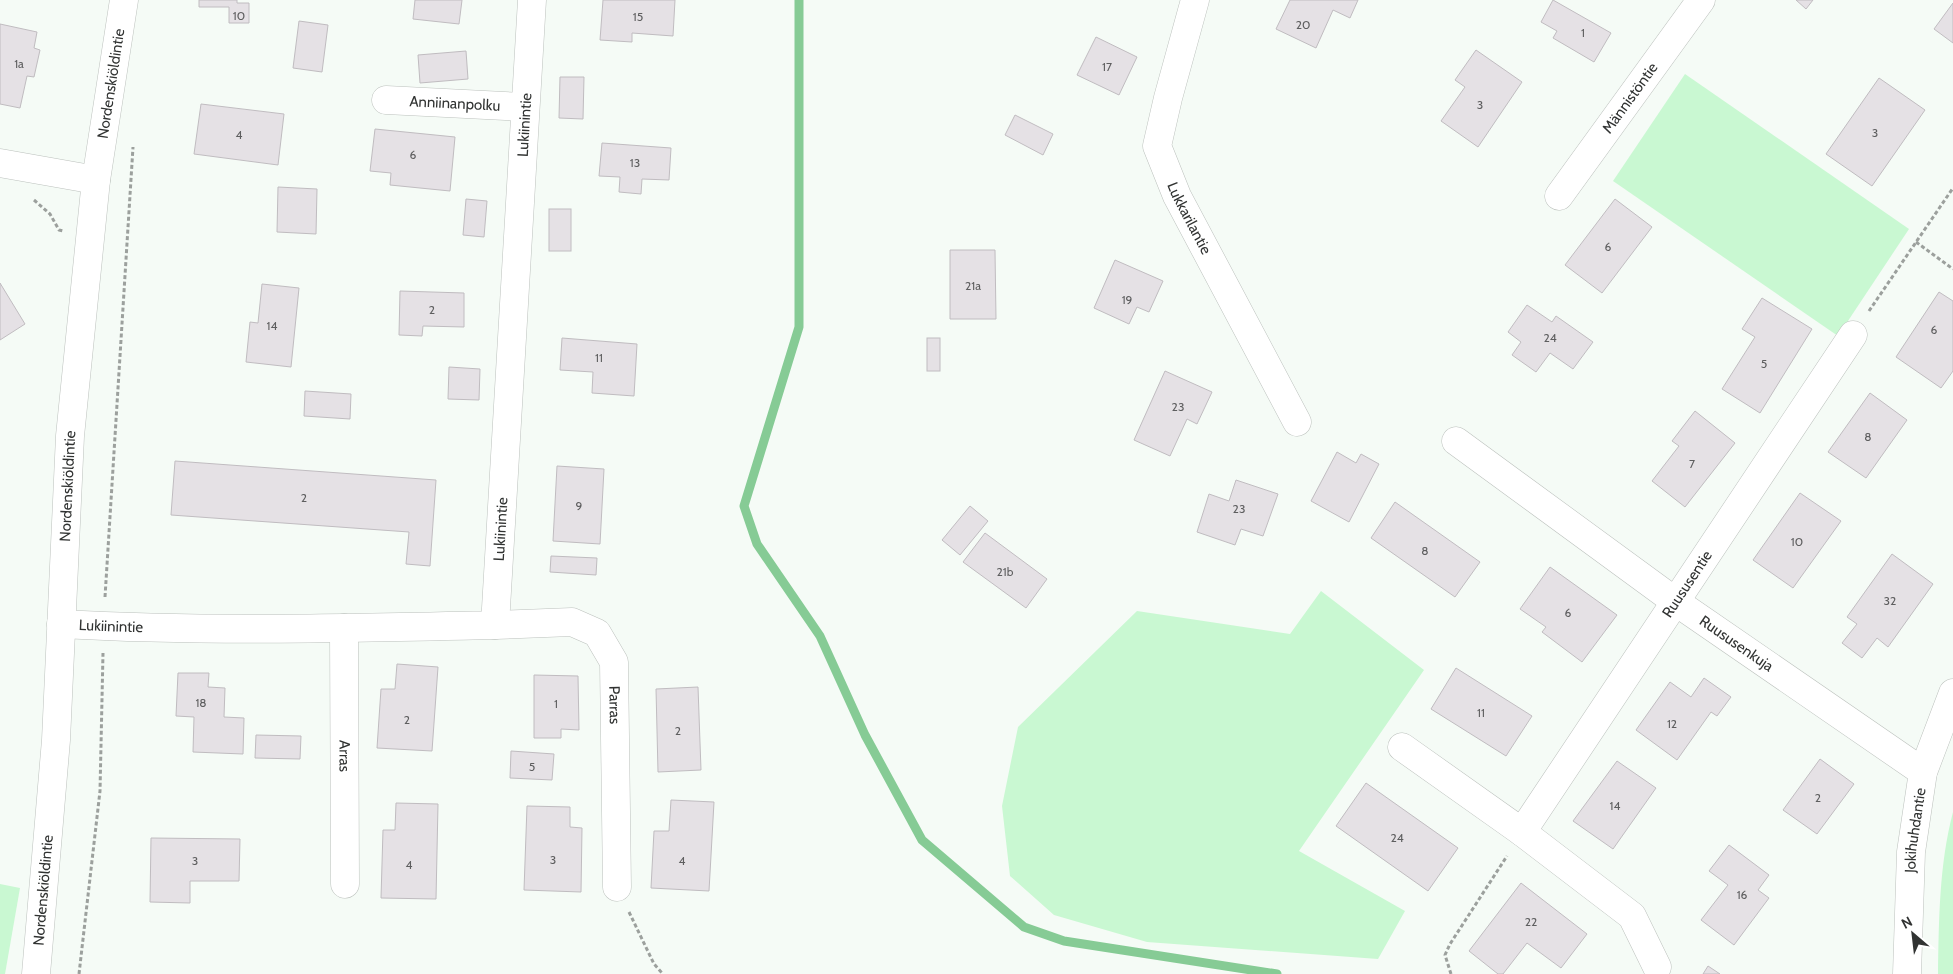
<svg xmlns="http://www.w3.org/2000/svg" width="1953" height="974" viewBox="0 0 1953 974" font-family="Cabin,sans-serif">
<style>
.green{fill:#c9f8d2}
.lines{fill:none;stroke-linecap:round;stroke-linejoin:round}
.stream{stroke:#86cb95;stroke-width:9}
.building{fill:#e5e1e5;stroke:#c0bcc0}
.street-casing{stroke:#bcc1bd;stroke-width:29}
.secondary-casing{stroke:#bcc1bd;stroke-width:29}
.path{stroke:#9ca09d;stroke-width:3;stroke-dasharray:4 2.5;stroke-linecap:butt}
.street{stroke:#fff;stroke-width:28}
.secondary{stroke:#fff;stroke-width:28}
.labels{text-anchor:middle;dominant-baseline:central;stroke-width:4.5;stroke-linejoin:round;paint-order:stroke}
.number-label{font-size:12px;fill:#5e5e5f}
.street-label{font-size:15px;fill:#313332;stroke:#fff}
</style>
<rect width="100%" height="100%" fill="#f5fbf6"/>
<g class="green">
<polygon points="1685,74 1909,229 1838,336 1613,181"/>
<polygon points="1321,591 1424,670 1299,851 1405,911 1378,959 1147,942 1054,915 1010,876 1002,806 1018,727 1137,611 1290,634"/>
<path d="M1953 812V974H1938C1939 920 1939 865 1953 812Z"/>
<polygon points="0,884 20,888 5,974 0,974"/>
</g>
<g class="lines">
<polyline class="stream" points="799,0 799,327 744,506 757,544 820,636 865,735 922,840 1024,927 1064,941 1277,974"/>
</g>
<g class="building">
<polygon points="199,0 237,0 237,3 249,3 249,23 229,23 229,7 199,7"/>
<polygon points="415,0 462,0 459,24 413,19"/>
<polygon points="603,0 675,0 673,36 632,33 632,42 600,40"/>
<polygon points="1290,0 1358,0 1350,18 1333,10 1316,48 1276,29"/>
<polygon points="1553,0 1611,33 1594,62 1553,38 1557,31 1541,22"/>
<polygon points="1796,0 1813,0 1806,9"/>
<polygon points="1953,3 1953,43 1934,29"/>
<polygon points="299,21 328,25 322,72 293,68"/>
<polygon points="0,24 37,32 34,48 40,50 34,77 27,76 20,108 0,104"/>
<polygon points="1096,37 1137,57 1119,95 1077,75"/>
<polygon points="1476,50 1522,82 1478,147 1441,121 1465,87 1455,80"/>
<polygon points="466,51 468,79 420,83 418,55"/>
<polygon points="560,77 584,77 583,119 559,118"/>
<polygon points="1879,78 1925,110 1872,186 1826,154"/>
<polygon points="201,104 284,114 278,165 194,154"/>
<polygon points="1015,115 1053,134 1043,155 1005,135"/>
<polygon points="375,129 455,137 450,191 390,185 391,173 370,171"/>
<polygon points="602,143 671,148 669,180 642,179 641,194 619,192 620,177 599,176"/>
<polygon points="278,187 317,189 316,234 277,232"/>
<polygon points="466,199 487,201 484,237 463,235"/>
<polygon points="1615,199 1652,227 1602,293 1565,265"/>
<rect x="549" y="209" width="22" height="42"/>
<polygon points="950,250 995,250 996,319 950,319"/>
<polygon points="1115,260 1163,281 1149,312 1137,307 1129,324 1094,308"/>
<polygon points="0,283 25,324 0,340"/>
<polygon points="262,284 299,288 291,367 246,362 250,322 258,323"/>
<polygon points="400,291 464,293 464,327 423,326 422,336 399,335"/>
<polygon points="1939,292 1953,301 1953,371 1941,388 1896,357"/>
<polygon points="1762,298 1812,329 1760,413 1722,389 1755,337 1742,329"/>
<polygon points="1527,305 1552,322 1556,316 1593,342 1573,369 1550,353 1536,372 1512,355 1521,342 1508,332"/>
<polygon points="562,338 637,344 634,396 592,393 593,372 560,370"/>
<rect x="927" y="338" width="13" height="33"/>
<polygon points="449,367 480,369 479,400 448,399"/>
<polygon points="1165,371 1212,392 1197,424 1187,419 1170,456 1134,440"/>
<polygon points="305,391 351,394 350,419 304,416"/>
<polygon points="1870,393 1907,420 1866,478 1828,452"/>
<polygon points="1695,411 1735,443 1685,507 1652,481 1679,446 1672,441"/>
<polygon points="1337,452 1356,463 1361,454 1379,464 1349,522 1311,501"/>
<polygon points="175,461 436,480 430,566 406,564 409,532 171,515"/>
<polygon points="557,466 604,469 600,544 553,541"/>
<polygon points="1236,480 1278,494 1263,536 1241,529 1235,545 1197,532 1209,494 1229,501"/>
<polygon points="1800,493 1841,521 1793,588 1753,560"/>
<polygon points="1395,502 1480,562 1455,597 1371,538"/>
<polygon points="970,506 988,521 960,555 942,540"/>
<polygon points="985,533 1047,579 1026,608 963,562"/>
<polygon points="1892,554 1933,584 1888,647 1877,638 1862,658 1842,643 1857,624 1847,617"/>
<polygon points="551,556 597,558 596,575 550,572"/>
<polygon points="1550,567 1617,615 1582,662 1542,632 1546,627 1520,609"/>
<polygon points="397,664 438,667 432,751 377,748 381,689 395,689"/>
<polygon points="1456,668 1532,716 1506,756 1431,709"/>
<polygon points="178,673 209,673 208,687 225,688 224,717 244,718 243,754 193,752 194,717 176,716"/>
<polygon points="534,675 578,676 579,730 561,729 561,738 534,738"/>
<polygon points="1704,678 1731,697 1717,716 1711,712 1677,760 1636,730 1670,682 1691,697"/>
<polygon points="698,687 701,770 658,772 656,689"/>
<polygon points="256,735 301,736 300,759 255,758"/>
<polygon points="511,751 554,754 552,780 510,778"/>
<polygon points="1820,759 1854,784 1817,834 1783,810"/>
<polygon points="1617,761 1656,788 1613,849 1573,821"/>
<polygon points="1366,783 1458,848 1428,891 1336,826"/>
<polygon points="671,800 714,802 709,891 651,888 654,831 669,831"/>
<polygon points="396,803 438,804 436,899 381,898 383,830 395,830"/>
<polygon points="527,806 570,807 570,827 582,828 581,892 524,890"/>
<polygon points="151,838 240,839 239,881 190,881 190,903 150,902"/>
<polygon points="1729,845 1769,875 1758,890 1769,898 1734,945 1701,920 1728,885 1709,871"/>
<polygon points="1521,883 1587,934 1561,968 1527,943 1503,974 1498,974 1469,951"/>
<polygon points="1708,966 1720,974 1703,974"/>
</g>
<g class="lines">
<defs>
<g id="street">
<path id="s1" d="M1195 0 1168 98 1157 146 1177 196 1297 422"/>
<path id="s2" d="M386 100 524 107"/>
<polyline points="0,163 96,180"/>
<path id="s3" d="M1559 196 1701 0"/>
<path id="s4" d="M1456 441 1676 602 1923 772"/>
<path id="s5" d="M61 624C205 632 351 628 495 625L532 0"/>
<path id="s6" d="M495 625 572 622 597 633 614 662 617 887"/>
<path id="s7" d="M344 628 345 884"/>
<path id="s8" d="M1402 747 1522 832 1853 335"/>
<polyline points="1522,832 1632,916 1657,967"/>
<path id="s9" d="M1907 974 1911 852 1923 772 1953 693"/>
</g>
<g id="secondary">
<path id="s10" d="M36 974 56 740 70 436 96 180 124 0"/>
</g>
</defs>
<use href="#street" class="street-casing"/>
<use href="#secondary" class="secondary-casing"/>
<g class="path">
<polyline points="34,200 50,214 59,230 63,231"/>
<polyline points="1916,242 1953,269"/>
<polyline points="1869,311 1953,188"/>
<polyline points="105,597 133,147"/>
<polyline points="629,912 654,964 663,974"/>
<polyline points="79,974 100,791 103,653"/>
<polyline points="1451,974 1445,955 1450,944 1507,856"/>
</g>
<use href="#street" class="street"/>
<use href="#secondary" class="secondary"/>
</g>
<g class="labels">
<g class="number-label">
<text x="239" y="15">10</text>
<text x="638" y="16">15</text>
<text x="1303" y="24">20</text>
<text x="1583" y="32">1</text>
<text x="19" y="63">1a</text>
<text x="1107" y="66">17</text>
<text x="1480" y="104">3</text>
<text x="1875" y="132">3</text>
<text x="239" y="134">4</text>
<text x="413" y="154">6</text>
<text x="635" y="162">13</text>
<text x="1608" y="246">6</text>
<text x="973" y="285">21a</text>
<text x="1127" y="299">19</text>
<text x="432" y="309">2</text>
<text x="272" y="325">14</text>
<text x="1934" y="329">6</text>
<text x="1550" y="337">24</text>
<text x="599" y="357">11</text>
<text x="1764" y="363">5</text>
<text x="1178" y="406">23</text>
<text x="1868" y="436">8</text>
<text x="1692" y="463">7</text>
<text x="304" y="497">2</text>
<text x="579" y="505">9</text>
<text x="1239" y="508">23</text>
<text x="1797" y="541">10</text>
<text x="1425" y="550">8</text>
<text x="1005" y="571">21b</text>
<text x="1890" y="600">32</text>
<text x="1568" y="612">6</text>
<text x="201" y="702">18</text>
<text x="556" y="703">1</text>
<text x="1481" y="712">11</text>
<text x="407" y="719">2</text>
<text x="1672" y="723">12</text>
<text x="678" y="730">2</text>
<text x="532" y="766">5</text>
<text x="1818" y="797">2</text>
<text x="1615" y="805">14</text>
<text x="1397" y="837">24</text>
<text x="553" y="859">3</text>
<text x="195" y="860">3</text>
<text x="682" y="860">4</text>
<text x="409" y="864">4</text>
<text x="1742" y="894">16</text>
<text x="1531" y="921">22</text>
</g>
<g class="street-label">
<text stroke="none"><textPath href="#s10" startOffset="894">Nordenskiöldintie</textPath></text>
<text stroke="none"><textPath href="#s3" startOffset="121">Männistöntie</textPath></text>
<text stroke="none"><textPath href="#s2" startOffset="69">Anniinanpolku</textPath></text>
<text stroke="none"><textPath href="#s5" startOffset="935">Lukiinintie</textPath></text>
<text stroke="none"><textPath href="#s1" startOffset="230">Lukkarilantie</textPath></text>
<text stroke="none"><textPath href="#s10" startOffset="489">Nordenskiöldintie</textPath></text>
<text stroke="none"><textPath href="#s5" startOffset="530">Lukiinintie</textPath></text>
<text stroke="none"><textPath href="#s8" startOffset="445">Ruususentie</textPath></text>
<text stroke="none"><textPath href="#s5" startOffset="50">Lukiinintie</textPath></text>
<text stroke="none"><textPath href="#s4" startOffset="346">Ruususenkuja</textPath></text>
<text stroke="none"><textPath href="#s6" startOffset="181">Parras</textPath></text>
<text stroke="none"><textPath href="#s7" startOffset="128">Arras</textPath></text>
<text stroke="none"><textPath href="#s9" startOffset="144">Jokihuhdantie</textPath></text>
<text stroke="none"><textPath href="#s10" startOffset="84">Nordenskiöldintie</textPath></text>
</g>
</g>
<g transform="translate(1913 934) rotate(332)" stroke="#ffffff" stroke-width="4" paint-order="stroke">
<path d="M0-4L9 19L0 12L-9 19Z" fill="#313332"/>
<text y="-8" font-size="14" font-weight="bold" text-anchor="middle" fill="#313332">N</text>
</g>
</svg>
